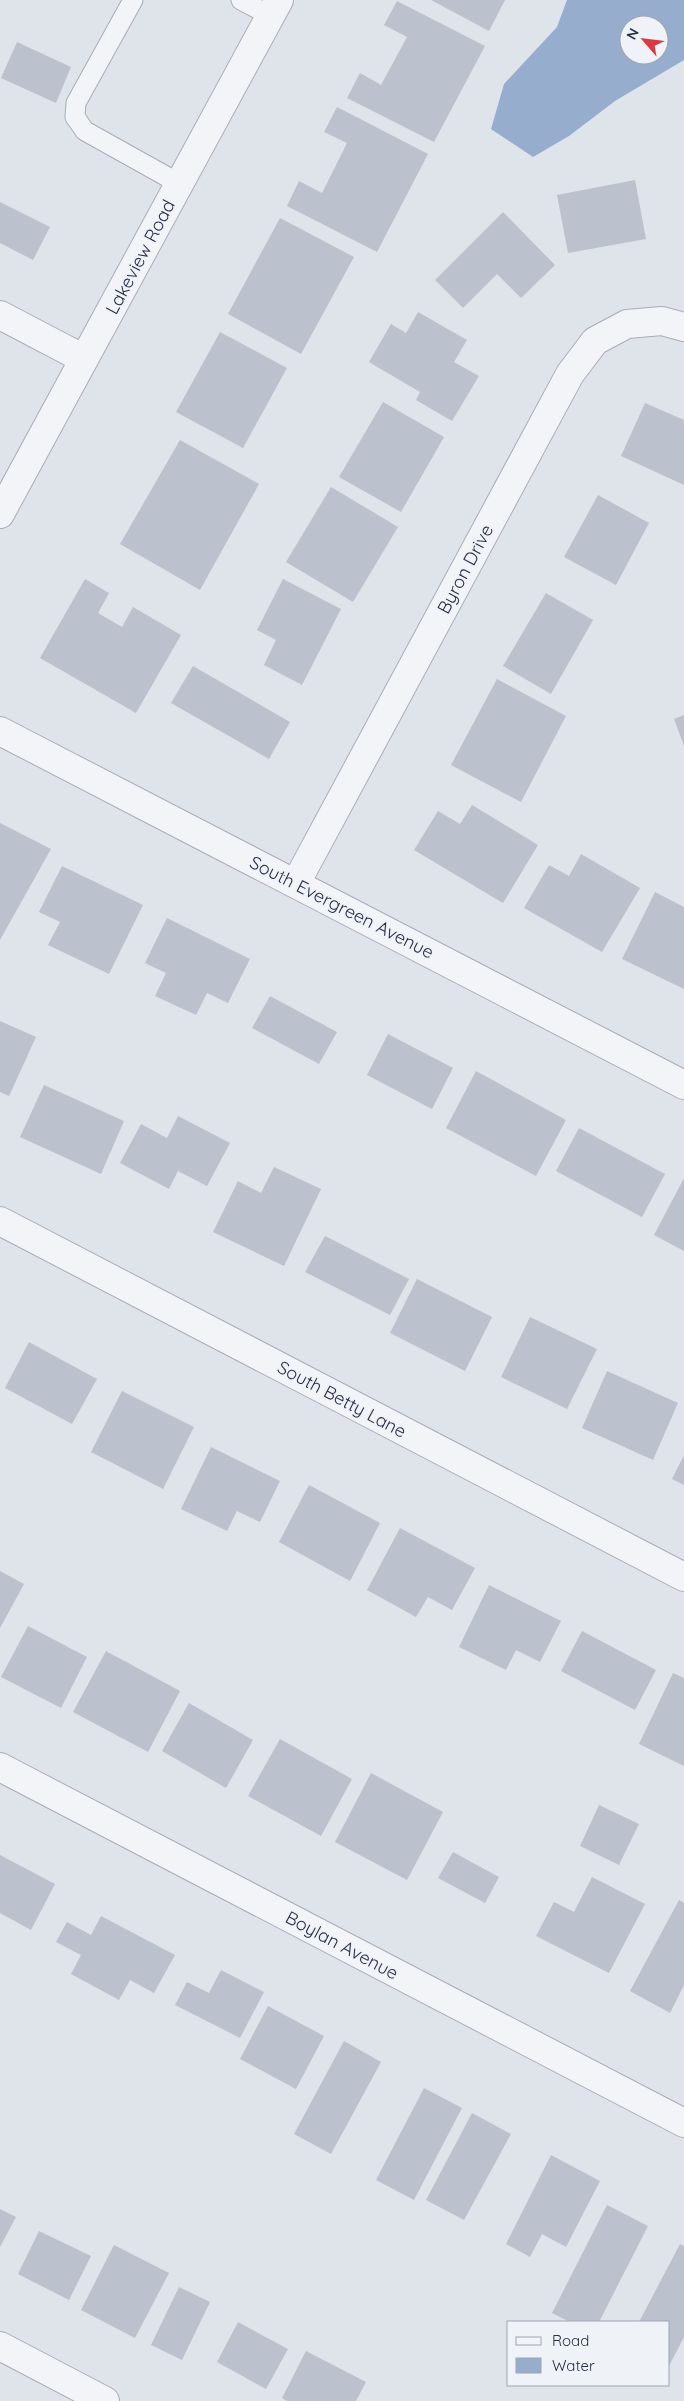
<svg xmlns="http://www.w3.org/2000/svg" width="684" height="2401" viewBox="0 0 684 2401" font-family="Quicksand,sans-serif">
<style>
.water{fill:#96adce;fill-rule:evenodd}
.building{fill:#bcc1ce}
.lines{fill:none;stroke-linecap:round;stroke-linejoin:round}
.service-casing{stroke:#a8adb8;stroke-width:21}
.minor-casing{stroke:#a8adb8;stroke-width:30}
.tertiary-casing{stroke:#a8adb8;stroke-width:30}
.service{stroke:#f3f4f8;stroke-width:19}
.minor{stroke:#f3f4f8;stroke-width:28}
.tertiary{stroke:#f3f4f8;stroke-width:28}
.labels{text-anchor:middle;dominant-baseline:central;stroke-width:4;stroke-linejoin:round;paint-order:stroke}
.street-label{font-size:18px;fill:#262e43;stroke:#eff2f7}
</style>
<rect width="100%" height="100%" fill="#dfe3ea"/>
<path class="water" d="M567 0H684V60L615 101 569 136 533 157 491 129 504 84 557 27ZM629 25H659V55H629Z"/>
<g class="building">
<polygon points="431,0 505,0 489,31"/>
<polygon points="397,1 485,46 434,142 347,98 360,73 381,85 407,37 384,25"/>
<polygon points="17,42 71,67 56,103 1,78"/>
<polygon points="337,107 428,154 377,252 287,206 299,181 322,193 347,143 324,132"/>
<polygon points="635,180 646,239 568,253 557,195"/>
<polygon points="0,202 50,227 33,260 0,243"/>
<polygon points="503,212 555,265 521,298 497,274 463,308 435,280"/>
<polygon points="280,218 354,257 301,354 228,314"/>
<polygon points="418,312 467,340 454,362 479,376 452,421 416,400 420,392 369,362 391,324 406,333"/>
<polygon points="220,332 287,368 243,448 176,412"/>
<polygon points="383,402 444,437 401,512 339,477"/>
<polygon points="645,403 684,420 684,485 621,456"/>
<polygon points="180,440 259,484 200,590 120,544"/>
<polygon points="331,487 398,527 353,602 286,562"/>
<polygon points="598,495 649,523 616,585 564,557"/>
<polygon points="85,579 109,593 98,613 122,627 133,607 181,635 136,713 40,658"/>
<polygon points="283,579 341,609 302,685 264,665 276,640 257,630"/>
<polygon points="546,593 593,620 551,694 503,666"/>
<polygon points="193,666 290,722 269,759 171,703"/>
<polygon points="497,679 566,716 521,802 451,765"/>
<polygon points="684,715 684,746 674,719"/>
<polygon points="472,805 538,845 503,903 414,850 438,811 460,824"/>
<polygon points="0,823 51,849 0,940"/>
<polygon points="581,854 640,888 602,952 524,908 549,865 569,876"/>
<polygon points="62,866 143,905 109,974 48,945 60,922 39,912"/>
<polygon points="655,892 684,907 684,989 622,959"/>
<polygon points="167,918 250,959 228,1003 207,993 196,1015 155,996 166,973 145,963"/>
<polygon points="270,996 337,1032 319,1064 252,1028"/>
<polygon points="0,1021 36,1037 9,1096 0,1092"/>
<polygon points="388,1034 453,1068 432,1109 367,1075"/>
<polygon points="476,1071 566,1120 536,1176 446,1128"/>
<polygon points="44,1085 124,1121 101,1174 20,1137"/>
<polygon points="178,1116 230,1143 207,1186 178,1171 169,1189 120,1163 141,1124 167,1138"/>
<polygon points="579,1128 665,1174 642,1217 556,1171"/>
<polygon points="274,1167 321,1189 284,1266 213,1232 238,1181 261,1193"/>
<polygon points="684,1178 684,1251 654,1235"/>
<polygon points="325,1236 409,1279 390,1315 305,1272"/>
<polygon points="417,1279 492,1317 465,1371 390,1333"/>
<polygon points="530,1317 597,1349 567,1409 501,1377"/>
<polygon points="29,1342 97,1379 72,1424 5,1388"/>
<polygon points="607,1371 678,1403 653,1460 582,1428"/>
<polygon points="122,1391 194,1427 163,1489 91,1452"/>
<polygon points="211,1447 280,1481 260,1522 237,1511 227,1531 181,1509"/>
<polygon points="684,1455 684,1485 672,1479"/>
<polygon points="309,1485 380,1523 350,1581 279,1542"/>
<polygon points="400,1528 475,1568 452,1610 428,1597 416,1617 367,1590"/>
<polygon points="0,1571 24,1584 0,1628"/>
<polygon points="489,1585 561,1621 540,1662 516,1650 506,1670 459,1647"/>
<polygon points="28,1626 87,1657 61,1708 1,1677"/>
<polygon points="582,1631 656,1670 635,1710 561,1671"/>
<polygon points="106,1651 180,1691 148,1752 73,1712"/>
<polygon points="673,1673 684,1678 684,1766 639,1744"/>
<polygon points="189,1703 253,1740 226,1788 162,1751"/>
<polygon points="280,1739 352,1779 321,1836 248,1796"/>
<polygon points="371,1773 443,1812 407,1880 335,1842"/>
<polygon points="599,1805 639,1824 619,1865 580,1846"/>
<polygon points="453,1852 499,1877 485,1903 438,1878"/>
<polygon points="0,1855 55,1884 31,1930 0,1913"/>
<polygon points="592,1877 645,1904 609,1973 536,1936 554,1902 574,1912"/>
<polygon points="679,1900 684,1903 684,1985 670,2013 630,1991"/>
<polygon points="101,1916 175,1955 154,1993 130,1980 119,2000 71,1974 81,1955 56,1942 67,1922 91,1935"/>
<polygon points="221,1970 264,1992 240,2038 175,2005 187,1982 209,1993"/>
<polygon points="268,2006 324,2036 296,2089 240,2059"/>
<polygon points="344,2041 381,2062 331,2154 294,2134"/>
<polygon points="424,2088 462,2108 414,2200 376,2180"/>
<polygon points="472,2113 511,2134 464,2220 426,2200"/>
<polygon points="551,2155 600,2181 566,2247 542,2234 530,2257 506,2244"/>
<polygon points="607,2205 648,2226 599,2322 570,2322 552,2313"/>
<polygon points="0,2209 16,2217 0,2247"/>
<polygon points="39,2231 91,2256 69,2300 18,2274"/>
<polygon points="680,2244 684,2246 684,2337 668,2368 668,2322 639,2322"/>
<polygon points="114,2245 169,2273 135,2338 81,2310"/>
<polygon points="179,2287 210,2302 182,2360 151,2345"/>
<polygon points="238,2322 288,2349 266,2389 217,2362"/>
<polygon points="306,2351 366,2382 356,2401 287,2401 282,2398"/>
</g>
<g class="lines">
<defs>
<g id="service">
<polyline points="133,0 76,103 75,117 85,131 180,184"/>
<polyline points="241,0 271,16"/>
</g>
<g id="minor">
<polyline points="0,315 84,359"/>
<polyline points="0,731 684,1085"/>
<polyline points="296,883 570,374 595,341 627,324 662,321 684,327"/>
<polyline points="0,1221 684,1577"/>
<polyline points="0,1767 684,2123"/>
<polyline points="0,2346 105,2401"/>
</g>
<polyline id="tertiary" points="0,514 279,0"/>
</defs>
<use href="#service" class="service-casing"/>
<use href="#minor" class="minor-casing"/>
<use href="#tertiary" class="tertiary-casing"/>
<use href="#service" class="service"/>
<use href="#minor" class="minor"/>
<use href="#tertiary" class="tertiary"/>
</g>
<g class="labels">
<g class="street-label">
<text transform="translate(140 257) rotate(-62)">Lakeview Road</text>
<text transform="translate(465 569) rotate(-62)">Byron Drive</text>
<text transform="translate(342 907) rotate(27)">South Evergreen Avenue</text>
<text transform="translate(342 1399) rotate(28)">South Betty Lane</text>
<text transform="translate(342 1945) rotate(28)">Boylan Avenue</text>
</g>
</g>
<rect x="507" y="2321" width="162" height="65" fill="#eff2f7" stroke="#9fa4af"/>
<rect x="516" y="2337" width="25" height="8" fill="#f3f4f8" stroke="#9fa4af"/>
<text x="552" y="2346" font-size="15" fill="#262e43">Road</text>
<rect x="516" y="2358" width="25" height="15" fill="#96adce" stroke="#9fa4af"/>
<text x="552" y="2371" font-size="15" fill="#262e43">Water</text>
<g transform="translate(644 40) rotate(298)"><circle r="24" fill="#eff2f7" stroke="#9fa4af"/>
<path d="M0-4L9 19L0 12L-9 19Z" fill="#dd3742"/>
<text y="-8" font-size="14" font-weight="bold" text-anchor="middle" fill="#262e43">N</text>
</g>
</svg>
